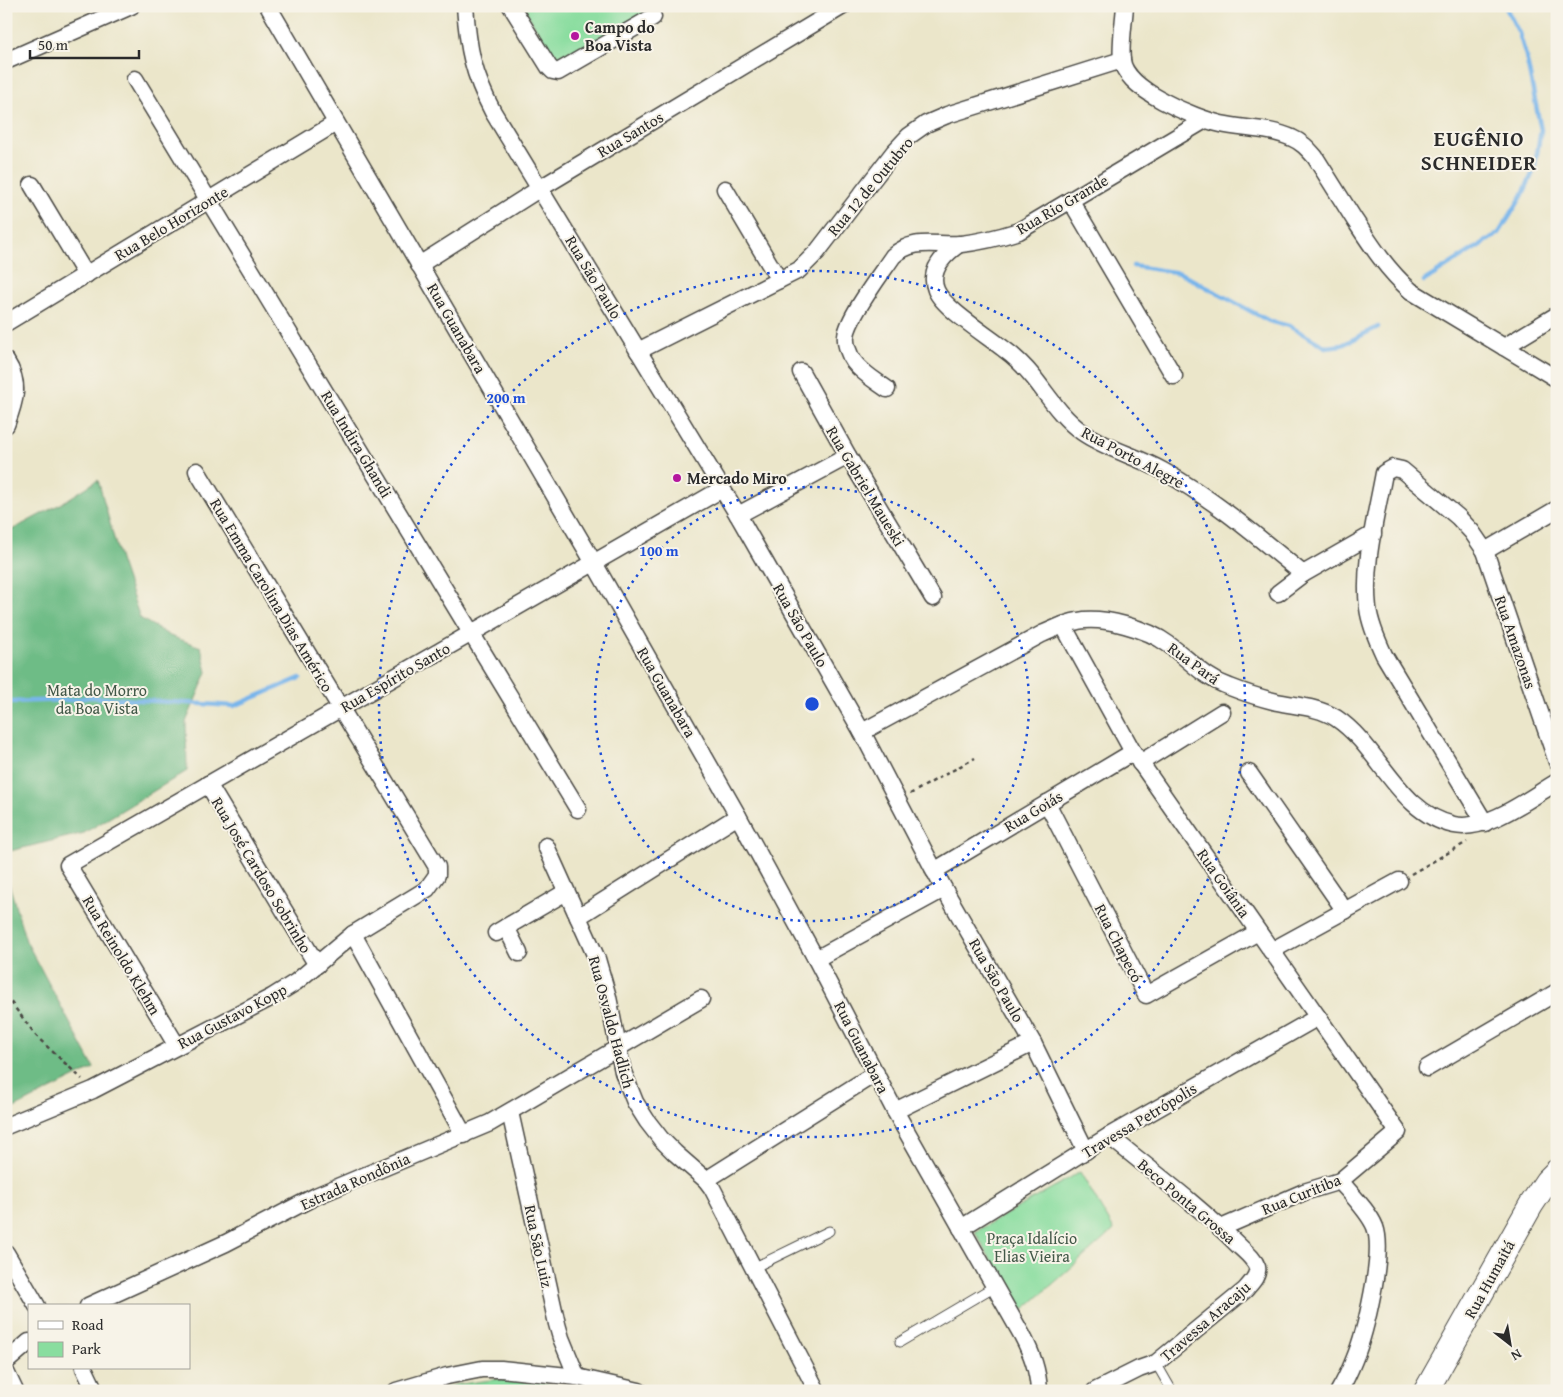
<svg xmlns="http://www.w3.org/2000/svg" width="1563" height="1397" viewBox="0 0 1563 1397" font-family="'Gentium Book Plus',serif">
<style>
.green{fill:#89dd9f;stroke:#5a8465}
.forest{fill:#6ebc86;stroke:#4c7458}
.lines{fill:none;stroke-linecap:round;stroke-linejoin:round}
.stream{stroke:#78b5eb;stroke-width:4.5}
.lane-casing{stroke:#484743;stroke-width:11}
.street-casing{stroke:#484743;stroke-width:19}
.secondary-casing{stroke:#484743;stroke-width:26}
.path{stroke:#484743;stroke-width:2.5;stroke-dasharray:4 4;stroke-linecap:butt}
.lane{stroke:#fff;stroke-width:9}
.street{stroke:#fff;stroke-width:16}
.secondary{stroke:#fff;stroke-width:24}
.ring{fill:none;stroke:#1d4ed8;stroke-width:2.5;stroke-dasharray:2.5 5}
.poi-dot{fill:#b5179e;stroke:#f7f3e8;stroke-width:2}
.labels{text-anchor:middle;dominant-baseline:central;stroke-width:4;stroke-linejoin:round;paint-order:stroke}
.poi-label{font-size:16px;font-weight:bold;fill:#2b2b2b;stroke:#f7f3e8;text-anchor:start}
.street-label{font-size:16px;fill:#2b2b2b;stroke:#f7f3e8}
.park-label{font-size:16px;fill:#425848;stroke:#f7f3e8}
.district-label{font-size:21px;font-weight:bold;letter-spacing:1px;fill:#2b2b2b;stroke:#f7f3e8}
.centre{fill:#1d4ed8;stroke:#f7f3e8;stroke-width:2.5}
.ring-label{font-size:15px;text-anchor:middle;font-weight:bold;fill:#1d4ed8;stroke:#f7f3e8;stroke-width:4;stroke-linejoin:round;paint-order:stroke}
</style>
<rect width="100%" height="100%" fill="#f7f3e8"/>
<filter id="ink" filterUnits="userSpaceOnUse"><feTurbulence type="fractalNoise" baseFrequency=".02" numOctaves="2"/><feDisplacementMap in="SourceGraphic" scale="10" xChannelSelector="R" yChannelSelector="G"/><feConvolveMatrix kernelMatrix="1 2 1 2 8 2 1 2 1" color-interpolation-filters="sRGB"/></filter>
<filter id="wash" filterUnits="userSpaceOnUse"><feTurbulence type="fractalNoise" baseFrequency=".0096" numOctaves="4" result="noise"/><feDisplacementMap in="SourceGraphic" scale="20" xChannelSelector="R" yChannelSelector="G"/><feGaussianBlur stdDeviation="1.12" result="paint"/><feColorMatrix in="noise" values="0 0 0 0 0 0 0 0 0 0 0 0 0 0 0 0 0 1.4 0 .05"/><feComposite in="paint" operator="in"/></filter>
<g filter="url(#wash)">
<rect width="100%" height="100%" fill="#ebe6ca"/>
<g class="green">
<polygon points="523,6 662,6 558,66"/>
<polygon points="1080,1172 1114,1230 1021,1312 975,1232"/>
<polygon points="498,1379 582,1388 595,1391 434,1391 455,1385"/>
</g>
<g class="forest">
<polygon points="98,480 120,560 140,618 170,636 201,647 207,672 186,722 187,771 84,833 6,852 6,533 62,503"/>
<polygon points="6,874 26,941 94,1068 6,1112"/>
</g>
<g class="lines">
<g class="stream">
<polyline points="1372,6 1377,8 1419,6"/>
<polyline points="1133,266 1180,273 1269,321 1289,326 1326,347 1342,345 1378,327"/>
<polyline points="1424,281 1499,233 1522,196 1534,170 1541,130 1526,56 1519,33 1505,6"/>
<polyline points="6,702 72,700 90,697 234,706 300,678"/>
</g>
</g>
</g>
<g filter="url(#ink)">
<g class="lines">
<defs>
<g id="lane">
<polyline points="753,1268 829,1231"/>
<polyline points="900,1342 995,1286"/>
<polyline points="1156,1363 1172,1391"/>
</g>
<g id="street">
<path d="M268 6 594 563 738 816 816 959 895 1111 1022 1335C1032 1354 1038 1370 1039 1391"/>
<path d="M465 6C468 49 473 74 493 112L738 515 862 732 944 889 1033 1043 1086 1151"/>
<polyline points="511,6 549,67 553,71 558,72 653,17"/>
<path d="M1125 6C1124 21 1120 46 1122 60 1125 90 1195 118 1221 124 1244 129 1270 128 1292 138 1302 142 1308 149 1315 157 1328 178 1341 198 1354 219 1371 245 1387 270 1411 291L1557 379"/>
<polyline points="6,61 131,6"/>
<polyline points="135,79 578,809"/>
<polyline points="32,185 86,275"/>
<polyline points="725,189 779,280"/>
<polyline points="1071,201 1174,376"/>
<path d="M959 244C945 254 928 270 936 290 943 308 988 336 1004 349 1015 357 1026 368 1034 378 1049 397 1062 418 1082 432 1106 449 1137 456 1163 471 1214 499 1259 538 1303 574L1373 534"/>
<polyline points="419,265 539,189 843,6"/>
<polyline points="6,323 336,123"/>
<polyline points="1504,347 1557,315"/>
<polyline points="638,351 799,270 817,252 894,152 909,136 926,124 947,115 1122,60"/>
<path d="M6 361C21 384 15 401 6 425"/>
<polyline points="801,372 848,456 933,598"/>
<path d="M887 389C876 381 862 373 854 362 849 355 845 344 846 336 848 317 881 274 893 256 914 237 935 246 961 244 980 242 1000 237 1019 231L1205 120"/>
<polyline points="738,515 848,456"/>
<polyline points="1485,551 1557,509"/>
<polyline points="1278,593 1303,574"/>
<polyline points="1063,625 1133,752 1398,1132 1340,1181 1304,1192 1221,1228"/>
<path d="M862 732 1042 634C1054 629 1065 623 1078 621 1103 616 1148 629 1168 644 1190 660 1204 678 1230 687 1245 693 1261 698 1277 702 1296 706 1319 707 1336 718 1380 747 1398 813 1454 825 1486 832 1530 798 1557 782"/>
<polyline points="1140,763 1222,712"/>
<polyline points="1249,773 1345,911"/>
<polyline points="208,784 317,965"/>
<polyline points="1047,803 1146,995 1258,932"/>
<path d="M1485 823 1384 655C1377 640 1370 624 1368 608 1363 563 1376 517 1384 473L1393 468 1402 470 1458 517 1472 532 1485 551 1557 762"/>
<polyline points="546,846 597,959 608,997 623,1072 635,1102 647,1121 661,1139 675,1153 706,1180 712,1188 817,1391"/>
<polyline points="934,871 1133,752"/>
<polyline points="578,917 738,816"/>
<polyline points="506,927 519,953"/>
<polyline points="496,933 566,892"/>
<polyline points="353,934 464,1135"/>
<polyline points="1271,951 1399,881"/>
<polyline points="816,959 944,889"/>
<polyline points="177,1046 68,865 722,489"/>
<polyline points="1427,1068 1557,992"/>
<polyline points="895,1111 1033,1043"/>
<polyline points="510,1112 557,1324 561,1338 577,1377"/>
<polyline points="6,1126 93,1090 272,997 296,982 353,934 427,889 437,875 437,867 197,471"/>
<polyline points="706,1180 876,1073"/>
<polyline points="961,1228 1109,1136 1318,1017"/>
<polyline points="6,1253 37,1306"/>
<polyline points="88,1306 226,1243 316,1196 490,1123 701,999"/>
<polyline points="6,1362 29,1342"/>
<polyline points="84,1368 95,1391"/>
<polyline points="6,1372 15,1391"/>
<polyline points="396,1391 447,1376 482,1369 501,1369 577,1377 639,1391"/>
<path d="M1095 1391 1139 1369 1156 1363 1245 1290C1250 1284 1259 1276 1257 1267 1254 1258 1244 1251 1237 1244 1198 1205 1152 1171 1109 1136"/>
<path d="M1339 1391C1345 1381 1350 1370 1354 1360 1365 1334 1385 1253 1375 1227 1369 1212 1351 1194 1340 1181"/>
</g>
<polyline id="secondary" points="1426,1391 1531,1205 1547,1181 1557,1171"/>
</defs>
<use href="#lane" class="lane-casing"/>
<use href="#street" class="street-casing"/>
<use href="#secondary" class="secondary-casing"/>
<g class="path">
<polyline points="910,794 975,758"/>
<polyline points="1411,874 1467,842"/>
<polyline points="6,996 38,1038 82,1079"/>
</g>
<use href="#lane" class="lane"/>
<use href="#street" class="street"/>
<use href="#secondary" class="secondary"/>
</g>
</g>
<g class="ring">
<circle cx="812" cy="704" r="217"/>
<circle cx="812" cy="704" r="433"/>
</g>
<g class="poi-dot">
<circle cx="575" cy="36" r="5"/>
<circle cx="677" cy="478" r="5"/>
</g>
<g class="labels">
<g class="poi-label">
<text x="585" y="27">Campo do<tspan x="585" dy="18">Boa Vista</tspan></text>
<text x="687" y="478">Mercado Miro</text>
</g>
<g class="street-label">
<text transform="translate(630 134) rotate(-31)">Rua Santos</text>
<text transform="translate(870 186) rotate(-50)">Rua 12 de Outubro</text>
<text transform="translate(1062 204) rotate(-30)">Rua Rio Grande</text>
<text transform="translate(171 223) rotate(-31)">Rua Belo Horizonte</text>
<text transform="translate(594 277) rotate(59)">Rua São Paulo</text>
<text transform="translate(457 328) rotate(60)">Rua Guanabara</text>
<text transform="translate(357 444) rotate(59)">Rua Indira Ghandi</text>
<text transform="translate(1133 457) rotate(28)">Rua Porto Alegre</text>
<text transform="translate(866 486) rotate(59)">Rua Gabriel Maueski</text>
<text transform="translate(272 595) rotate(59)">Rua Emma Carolina Dias Américo</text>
<text transform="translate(801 625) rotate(60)">Rua São Paulo</text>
<text transform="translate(1516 642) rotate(71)">Rua Amazonas</text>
<text transform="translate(1194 663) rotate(36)">Rua Pará</text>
<text transform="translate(395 677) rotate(-30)">Rua Espírito Santo</text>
<text transform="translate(667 692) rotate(60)">Rua Guanabara</text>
<text transform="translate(1033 811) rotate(-31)">Rua Goiás</text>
<text transform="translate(262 875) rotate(59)">Rua José Cardoso Sobrinho</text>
<text transform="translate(1224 883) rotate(55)">Rua Goiânia</text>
<text transform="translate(1119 943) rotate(63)">Rua Chapecó</text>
<text transform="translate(122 955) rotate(59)">Rua Reinoldo Klehm</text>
<text transform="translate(997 980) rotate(60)">Rua São Paulo</text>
<text transform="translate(232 1016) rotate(-28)">Rua Gustavo Kopp</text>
<text transform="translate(612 1022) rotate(75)">Rua Osvaldo Hadlich</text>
<text transform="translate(862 1047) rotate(63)">Rua Guanabara</text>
<text transform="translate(1139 1120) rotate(-31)">Travessa Petrópolis</text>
<text transform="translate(355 1181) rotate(-24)">Estrada Rondônia</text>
<text transform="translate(1301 1194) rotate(-22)">Rua Curitiba</text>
<text transform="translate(1187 1201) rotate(40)">Beco Ponta Grossa</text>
<text transform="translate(539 1246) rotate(78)">Rua São Luiz</text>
<text transform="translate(1489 1279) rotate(-61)">Rua Humaitá</text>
<text transform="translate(1205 1321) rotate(-41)">Travessa Aracaju</text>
</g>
<g class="park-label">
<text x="97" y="690">Mata do Morro<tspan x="97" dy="18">da Boa Vista</tspan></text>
<text x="1032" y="1238">Praça Idalício<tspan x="1032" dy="18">Elias Vieira</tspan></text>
</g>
<g class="district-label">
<text x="1479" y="138">EUGÊNIO<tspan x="1479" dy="24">SCHNEIDER</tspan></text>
</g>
</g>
<circle cx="812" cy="704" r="8" class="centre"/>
<g class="ring-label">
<text x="506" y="403">200 m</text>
<text x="659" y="556">100 m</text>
</g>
<rect width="1563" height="1397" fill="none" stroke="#f7f3e8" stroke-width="25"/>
<rect x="28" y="1304" width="162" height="65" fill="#f7f3e8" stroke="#a5a39c"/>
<rect x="38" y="1321" width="25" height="8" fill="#ffffff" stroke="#a5a39c"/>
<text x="72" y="1330" font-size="15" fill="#2b2b2b">Road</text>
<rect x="38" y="1342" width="25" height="15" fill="#89dd9f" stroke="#a5a39c"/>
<text x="72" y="1354" font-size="15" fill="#2b2b2b">Park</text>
<g transform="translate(1510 1344) rotate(149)" stroke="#f7f3e8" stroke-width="4" paint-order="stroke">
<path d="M0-4L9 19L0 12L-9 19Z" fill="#2b2b2b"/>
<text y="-8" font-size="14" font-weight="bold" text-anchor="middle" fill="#2b2b2b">N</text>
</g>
<path d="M30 50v8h109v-8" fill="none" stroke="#2b2b2b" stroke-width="2.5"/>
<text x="38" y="50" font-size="15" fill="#2b2b2b" stroke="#f7f3e8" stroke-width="4" paint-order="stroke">50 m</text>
</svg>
